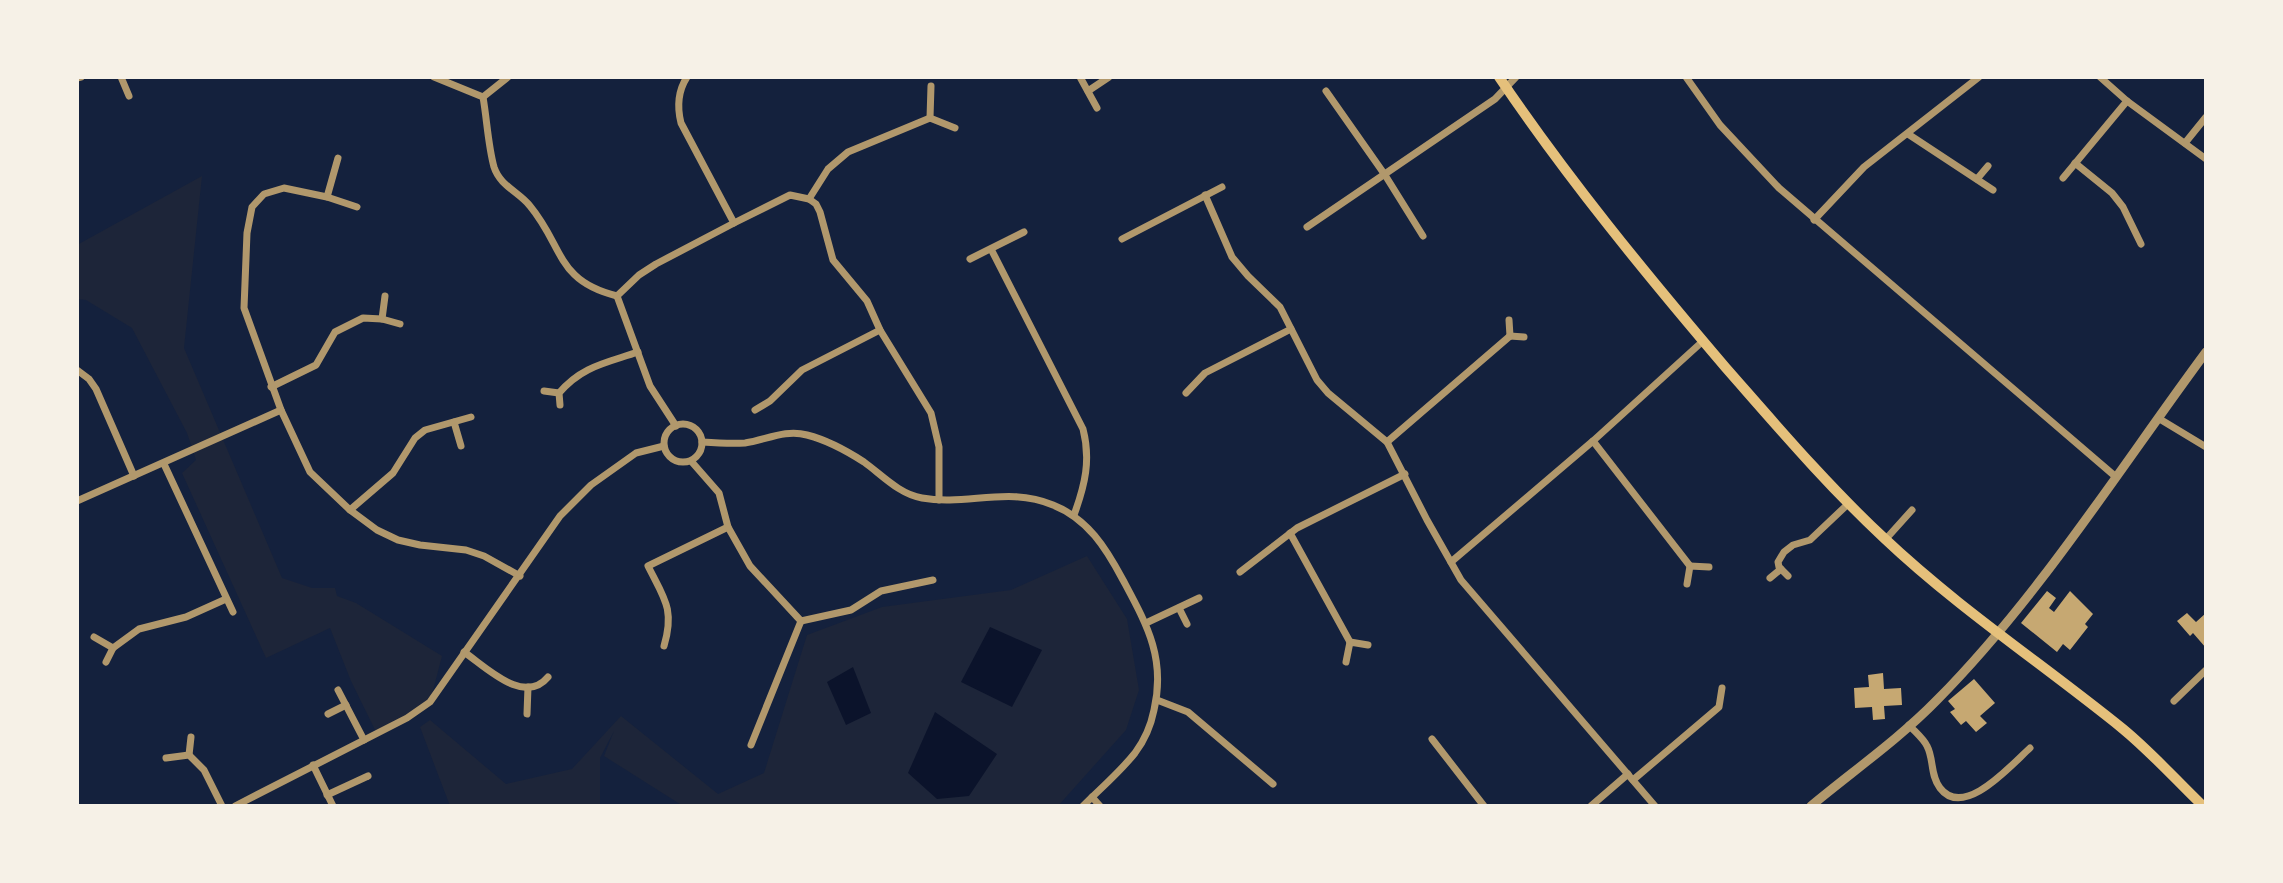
<svg xmlns="http://www.w3.org/2000/svg" width="2283" height="883" viewBox="0 0 2283 883" font-family="'Alegreya Sans',sans-serif">
<style>
.green{fill:#1d2539}
.water{fill:#0b132b}
.building{fill:#c6a872}
.lines{fill:none;stroke-linecap:round;stroke-linejoin:round}
.minor{stroke:#b1986c;stroke-width:7}
.tertiary{stroke:#b1986c;stroke-width:9}
.secondary{stroke:#e5c07b;stroke-width:10}
</style>
<rect width="100%" height="100%" fill="#14213d"/>
<g class="green">
<polygon points="202,176 184,348 282,578 312,588 335,588 337,596 356,603 442,656 430,702 377,734 351,681 330,628 266,658 182,473 196,460 187,433 132,328 86,300 77,299 77,245"/>
<polygon points="1087,556 1127,619 1139,690 1126,730 1058,806 683,806 604,756 614,731 600,758 600,806 450,806 420,727 430,720 506,784 572,769 621,716 718,794 764,773 807,635 882,607 1011,590"/>
</g>
<g class="water">
<polygon points="990,627 1042,650 1012,707 961,682"/>
<polygon points="853,667 871,713 846,725 827,682"/>
<polygon points="935,712 997,754 969,796 937,799 908,773"/>
</g>
<g class="building">
<polygon points="2047,591 2056,598 2049,608 2054,612 2070,591 2093,614 2085,624 2088,627 2070,650 2063,644 2057,652 2021,623"/>
<polygon points="2187,613 2196,622 2206,613 2206,648 2193,633 2190,636 2177,621"/>
<polygon points="1883,673 1884,689 1901,688 1902,705 1884,706 1885,719 1873,720 1872,707 1855,708 1854,688 1869,687 1868,675"/>
<polygon points="1974,679 1995,703 1980,716 1987,723 1976,732 1966,721 1961,725 1950,712 1955,709 1948,701"/>
</g>
<g class="lines">
<g class="minor">
<polyline points="121,77 129,96"/>
<path d="M434 77 483 97C487 120 488 145 494 167 500 186 519 192 530 206 564 247 556 281 617 296"/>
<path d="M687 77C678 91 677 107 681 123L734 223"/>
<polyline points="1080,77 1097,108"/>
<polyline points="1686,77 1720,125 1779,188 2116,477"/>
<polyline points="2100,77 2127,101 2206,159"/>
<polyline points="77,78 81,77"/>
<polyline points="931,86 930,118 955,128"/>
<polyline points="1088,91 1109,77"/>
<polyline points="1326,91 1385,175 1423,236"/>
<polyline points="483,97 508,77"/>
<polyline points="1908,134 1993,190"/>
<polyline points="2185,143 2206,117"/>
<polyline points="2075,163 2112,193 2123,207 2141,244"/>
<polyline points="2063,178 2127,101"/>
<polyline points="1977,179 1988,166"/>
<polyline points="1205,195 1232,257 1248,276 1280,307 1317,380 1328,393 1387,442 1427,520 1461,580 1655,806"/>
<polyline points="327,197 338,158"/>
<polyline points="809,199 828,169 848,152 930,118"/>
<polyline points="357,207 327,197 284,188 264,194 252,207 247,233 244,308 281,410 310,472 350,510 377,530 398,540 420,545 466,550 484,556 520,576"/>
<polyline points="1814,220 1864,167 1979,77"/>
<polyline points="1307,227 1495,99 1516,77"/>
<polyline points="1122,239 1222,187"/>
<path d="M991 249 1083 429C1091 460 1085 485 1074 515"/>
<polyline points="970,259 1024,232"/>
<polyline points="617,296 639,275 656,264 734,223 790,195 809,199 816,204 820,212 833,260 867,301 880,330 931,413 939,447 939,500"/>
<polyline points="617,296 650,386 676,426"/>
<polyline points="382,319 385,296"/>
<polyline points="1509,320 1510,336"/>
<polyline points="1510,336 1524,337"/>
<polyline points="77,370 89,379 96,389 134,476"/>
<polyline points="271,387 316,365 335,332 363,318 382,319 400,324"/>
<polyline points="544,391 559,393"/>
<polyline points="1186,393 1205,373 1291,329"/>
<path d="M560 405 559 393C582 366 606 363 638 352"/>
<polyline points="755,410 770,401 802,370 880,330"/>
<polyline points="2158,418 2206,447"/>
<polyline points="454,422 461,446"/>
<circle cx="683" cy="443" r="19"/>
<polyline points="1593,441 1690,566"/>
<path d="M702 442C716 443 731 444 745 443 766 440 785 429 807 435 827 440 847 451 864 462 882 475 899 494 922 498 967 506 1008 486 1053 505 1088 519 1106 548 1123 580 1147 625 1166 658 1154 710 1151 725 1144 741 1135 753 1120 772 1100 789 1083 806"/>
<polyline points="1387,442 1510,336"/>
<polyline points="691,461 719,493 728,527 750,566 801,621"/>
<polyline points="164,464 233,612"/>
<polyline points="77,501 281,410"/>
<polyline points="350,510 393,473 415,438 425,430 471,417"/>
<polyline points="1290,533 1350,642"/>
<polyline points="1885,540 1912,510"/>
<polyline points="1451,562 1593,441 1703,341"/>
<polyline points="1240,572 1297,528 1405,474"/>
<polyline points="1788,576 1779,567 1778,562 1784,552 1793,545 1810,540 1848,504"/>
<polyline points="1770,578 1781,569"/>
<polyline points="1687,584 1690,566 1709,567"/>
<polyline points="1179,608 1187,624"/>
<polyline points="801,621 851,610 881,591 933,580"/>
<polyline points="1146,623 1199,598"/>
<polyline points="94,637 113,648 139,629 186,617 226,599"/>
<path d="M664 646C675 609 664 598 648 566L728 527"/>
<path d="M464 652C486 667 524 706 548 677"/>
<polyline points="106,662 113,648"/>
<polyline points="1346,662 1350,642 1368,645"/>
<polyline points="338,690 364,740"/>
<polyline points="1157,700 1188,712 1273,784"/>
<polyline points="2174,701 2206,670"/>
<polyline points="328,714 346,705"/>
<polyline points="527,714 528,687"/>
<path d="M1909 725C1914 731 1923 738 1927 746 1934 759 1930 775 1940 788 1964 820 2012 764 2030 748"/>
<polyline points="1432,739 1484,806"/>
<polyline points="751,745 801,621"/>
<polyline points="189,755 191,737"/>
<polyline points="166,758 189,755 204,770 222,806"/>
<polyline points="313,765 333,806"/>
<polyline points="1633,780 1719,707 1722,688"/>
<polyline points="327,795 368,776"/>
<polyline points="1092,797 1100,806"/>
<polyline points="235,806 407,718 430,702 560,516 591,485 636,453 664,446"/>
<polyline points="1591,806 1628,774"/>
</g>
<path class="tertiary" d="M1811 806C1853 771 1899 739 1937 700 2039 597 2120 468 2206 352"/>
<path class="secondary" d="M1499 77C1568 179 1646 274 1726 368 1777 426 1827 485 1884 538 1958 608 2044 665 2123 729 2151 752 2176 780 2203 806"/>
</g>
<rect width="2283" height="883" fill="none" stroke="#f6f1e7" stroke-width="158"/>
</svg>
